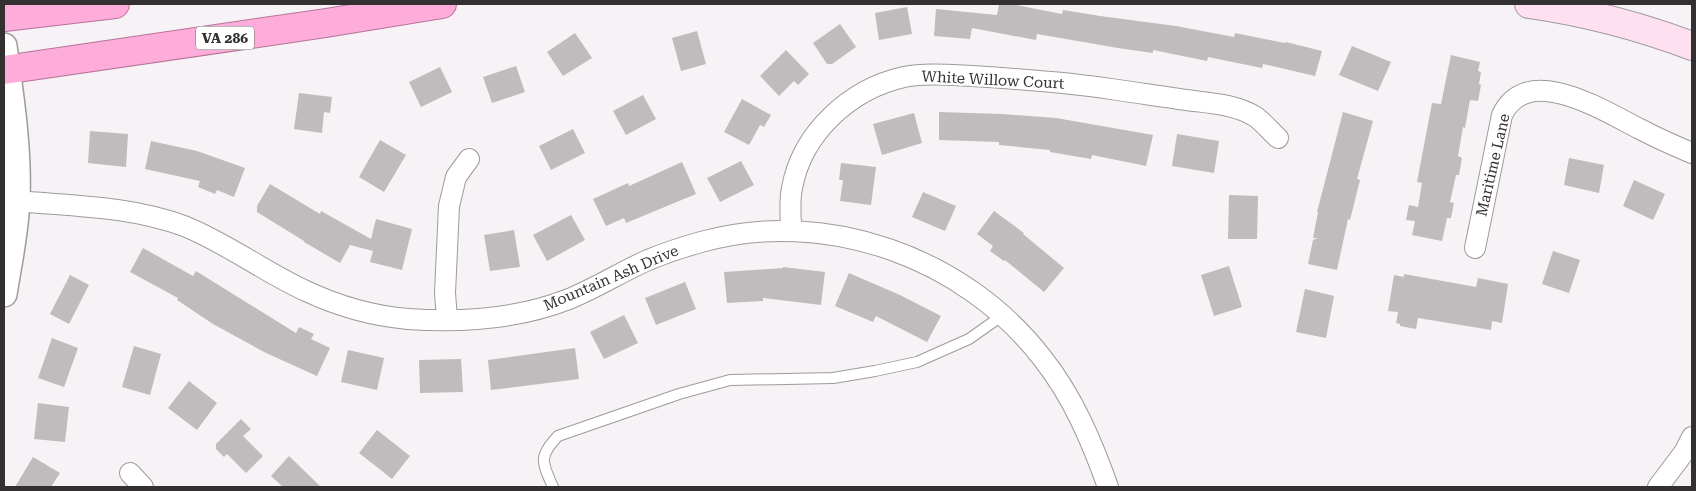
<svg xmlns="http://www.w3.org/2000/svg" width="1696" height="491" viewBox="0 0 1696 491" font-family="'Roboto Serif',serif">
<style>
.building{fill:#c0bbbd}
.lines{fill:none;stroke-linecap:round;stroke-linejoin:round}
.service-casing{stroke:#9e9a9c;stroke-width:12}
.minor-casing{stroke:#9e9a9c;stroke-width:22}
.tertiary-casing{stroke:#9e9a9c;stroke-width:28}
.secondary-casing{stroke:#9e9a9c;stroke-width:30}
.trunk-casing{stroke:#b67499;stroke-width:30}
.service{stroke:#fff;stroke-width:10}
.minor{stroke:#fff;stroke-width:20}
.tertiary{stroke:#fff;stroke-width:25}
.secondary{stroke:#fee0f1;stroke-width:28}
.trunk{stroke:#feacda;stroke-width:28}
.labels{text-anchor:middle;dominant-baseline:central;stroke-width:4.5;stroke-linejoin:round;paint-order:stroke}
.shield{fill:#fff;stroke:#706e6f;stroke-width:1}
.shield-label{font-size:14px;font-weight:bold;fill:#323031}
.street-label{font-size:15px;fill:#323031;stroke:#fff}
</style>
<rect width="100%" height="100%" fill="#f7f2f5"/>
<g class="building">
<polygon points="999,4 1011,4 1062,14 1063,10 1100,16 1176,26 1234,37 1235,33 1285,43 1286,42 1322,51 1315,76 1263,64 1262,68 1208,57 1207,61 1153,50 1153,53 1118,48 1037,34 1036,40 972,28 970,39 934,36 936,9 997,15"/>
<polygon points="907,7 912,34 879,40 875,13"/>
<polygon points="840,24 856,47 832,64 827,64 813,43"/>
<polygon points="697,31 706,64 681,71 672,38"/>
<polygon points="575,33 592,58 563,76 547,52"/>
<polygon points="1352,46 1391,62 1378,91 1339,75"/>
<polygon points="786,50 809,74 798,85 794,81 779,96 760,76"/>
<polygon points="1451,55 1480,62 1478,71 1481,72 1479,84 1481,85 1478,101 1470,100 1465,128 1463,127 1458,156 1462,158 1459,175 1456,175 1450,202 1454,203 1451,218 1447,218 1442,241 1412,235 1415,221 1406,220 1409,205 1418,207 1422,183 1417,182 1432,103 1441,104"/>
<polygon points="516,66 525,92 492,103 483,77"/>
<polygon points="440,67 452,92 421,107 409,82"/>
<polygon points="299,93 332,97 330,113 324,112 322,133 294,129"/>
<polygon points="643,95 656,119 626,135 613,111"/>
<polygon points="742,99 771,115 764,127 760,125 749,145 724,132"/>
<polygon points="939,112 1002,114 1056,118 1153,135 1146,166 1092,155 1091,159 1050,152 1050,150 999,145 999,142 939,140"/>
<polygon points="1343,112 1373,121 1357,179 1360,180 1350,220 1348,219 1337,270 1308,264 1313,240 1318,238 1313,238 1318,212 1317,212"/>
<polygon points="914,113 922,143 882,155 873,124"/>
<polygon points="573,129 585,153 551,170 539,146"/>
<polygon points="90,131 128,134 126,167 88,163"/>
<polygon points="1177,134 1219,141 1214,173 1172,166"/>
<polygon points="380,140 406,155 384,192 359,177"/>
<polygon points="151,141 197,151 245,168 234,197 217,190 215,194 198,187 200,181 145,169"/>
<polygon points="1569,158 1604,165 1599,193 1564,185"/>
<polygon points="741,161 754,185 720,202 707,178"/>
<polygon points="682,162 696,194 626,223 624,218 606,226 593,199 628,183 629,186"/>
<polygon points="841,163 876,167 871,205 840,201 843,180 839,180"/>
<polygon points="1634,180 1665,194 1653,220 1623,206"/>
<polygon points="270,184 320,214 321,211 371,239 376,219 412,229 402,270 370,262 373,251 350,245 340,263 304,242 304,241 257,212 257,206"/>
<polygon points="923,192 956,206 945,231 912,217"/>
<polygon points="1229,195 1258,196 1257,239 1228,239"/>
<polygon points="994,211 1024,233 1023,234 1064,268 1044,292 1005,260 1004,261 990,251 993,246 977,234"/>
<polygon points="571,215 585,240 547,261 533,235"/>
<polygon points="514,230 520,267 490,271 484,235"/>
<polygon points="143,248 193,276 196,271 296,333 299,327 314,334 311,339 330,348 317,376 266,353 213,324 177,300 178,298 130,272"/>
<polygon points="1553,251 1580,260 1569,293 1542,284"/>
<polygon points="1229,266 1242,307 1214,316 1201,275"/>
<polygon points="783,267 825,272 821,305 763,298 763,301 727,303 724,272 783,268"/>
<polygon points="849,273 900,295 941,316 927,342 876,316 873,322 835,306"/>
<polygon points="1404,274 1476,287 1478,278 1508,284 1502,323 1492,321 1491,330 1418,318 1416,329 1400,326 1400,324 1396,323 1398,312 1388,311 1394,275 1404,277"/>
<polygon points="70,275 89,285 69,324 50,314"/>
<polygon points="685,282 696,309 656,325 645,298"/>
<polygon points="1305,289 1334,296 1326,338 1296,332"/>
<polygon points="624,315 638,343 604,359 590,332"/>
<polygon points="52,338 78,348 64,387 38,378"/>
<polygon points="134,346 161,354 150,395 122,387"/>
<polygon points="575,348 579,379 491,390 488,360"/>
<polygon points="348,350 384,358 377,390 341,382"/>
<polygon points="461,359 463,392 420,393 419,360"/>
<polygon points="189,381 217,403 197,430 168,408"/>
<polygon points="38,403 69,407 65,442 34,439"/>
<polygon points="241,419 251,429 243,436 263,456 246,473 227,454 224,457 216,449 216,444"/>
<polygon points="377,430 410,456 392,479 359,453"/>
<polygon points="289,456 321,487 283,487 271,476"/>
<polygon points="33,457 60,473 51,487 15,487"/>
</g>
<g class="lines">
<defs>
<path id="service" d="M553 487C542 462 538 457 558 436L679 394 730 380 833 378 875 371 917 362 969 339 1003 315"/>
<g id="minor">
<path d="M17 201C72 206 131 206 184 226 227 243 264 272 306 291 338 306 373 316 408 319 463 323 518 319 569 299 596 288 621 272 648 260 665 253 683 247 701 242 825 207 965 257 1043 359 1073 397 1092 442 1108 487"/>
<path d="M791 230C791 216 789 202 792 188 802 133 850 89 904 77 926 73 949 75 972 76 1019 79 1065 82 1111 89 1136 93 1161 96 1186 100 1209 103 1236 104 1256 117 1264 123 1271 132 1278 138"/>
<path d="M1475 248 1502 115C1528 61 1605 112 1640 129 1657 138 1675 146 1692 153"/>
<polyline points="447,319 445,293 449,206 456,177 469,159"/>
<polyline points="130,473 143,487"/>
<polyline points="1658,487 1685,451 1692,437"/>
</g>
<path id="tertiary" d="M4 46C11 97 19 148 17 199 16 231 9 263 4 294"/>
<path id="secondary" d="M1529 4C1585 12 1639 26 1692 46"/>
<g id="trunk">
<polyline points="4,17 115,4"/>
<polyline points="4,70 326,23 442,4"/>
</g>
</defs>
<use href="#service" class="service-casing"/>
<use href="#minor" class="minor-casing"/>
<use href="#tertiary" class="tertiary-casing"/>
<use href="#secondary" class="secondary-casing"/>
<use href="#trunk" class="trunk-casing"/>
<use href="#service" class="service"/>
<use href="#minor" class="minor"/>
<use href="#tertiary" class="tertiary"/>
<use href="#secondary" class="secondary"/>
<use href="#trunk" class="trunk"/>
</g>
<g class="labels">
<rect class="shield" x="196" y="26.5" width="58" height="23" rx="4"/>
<g class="shield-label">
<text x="225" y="38">VA 286</text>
</g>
<g class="street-label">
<text transform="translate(993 80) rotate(3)">White Willow Court</text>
<text transform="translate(1493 165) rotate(-77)">Maritime Lane</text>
<text transform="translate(611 278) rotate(-23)">Mountain Ash Drive</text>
</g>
</g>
<rect width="1696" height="491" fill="none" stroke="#323031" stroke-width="10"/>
</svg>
